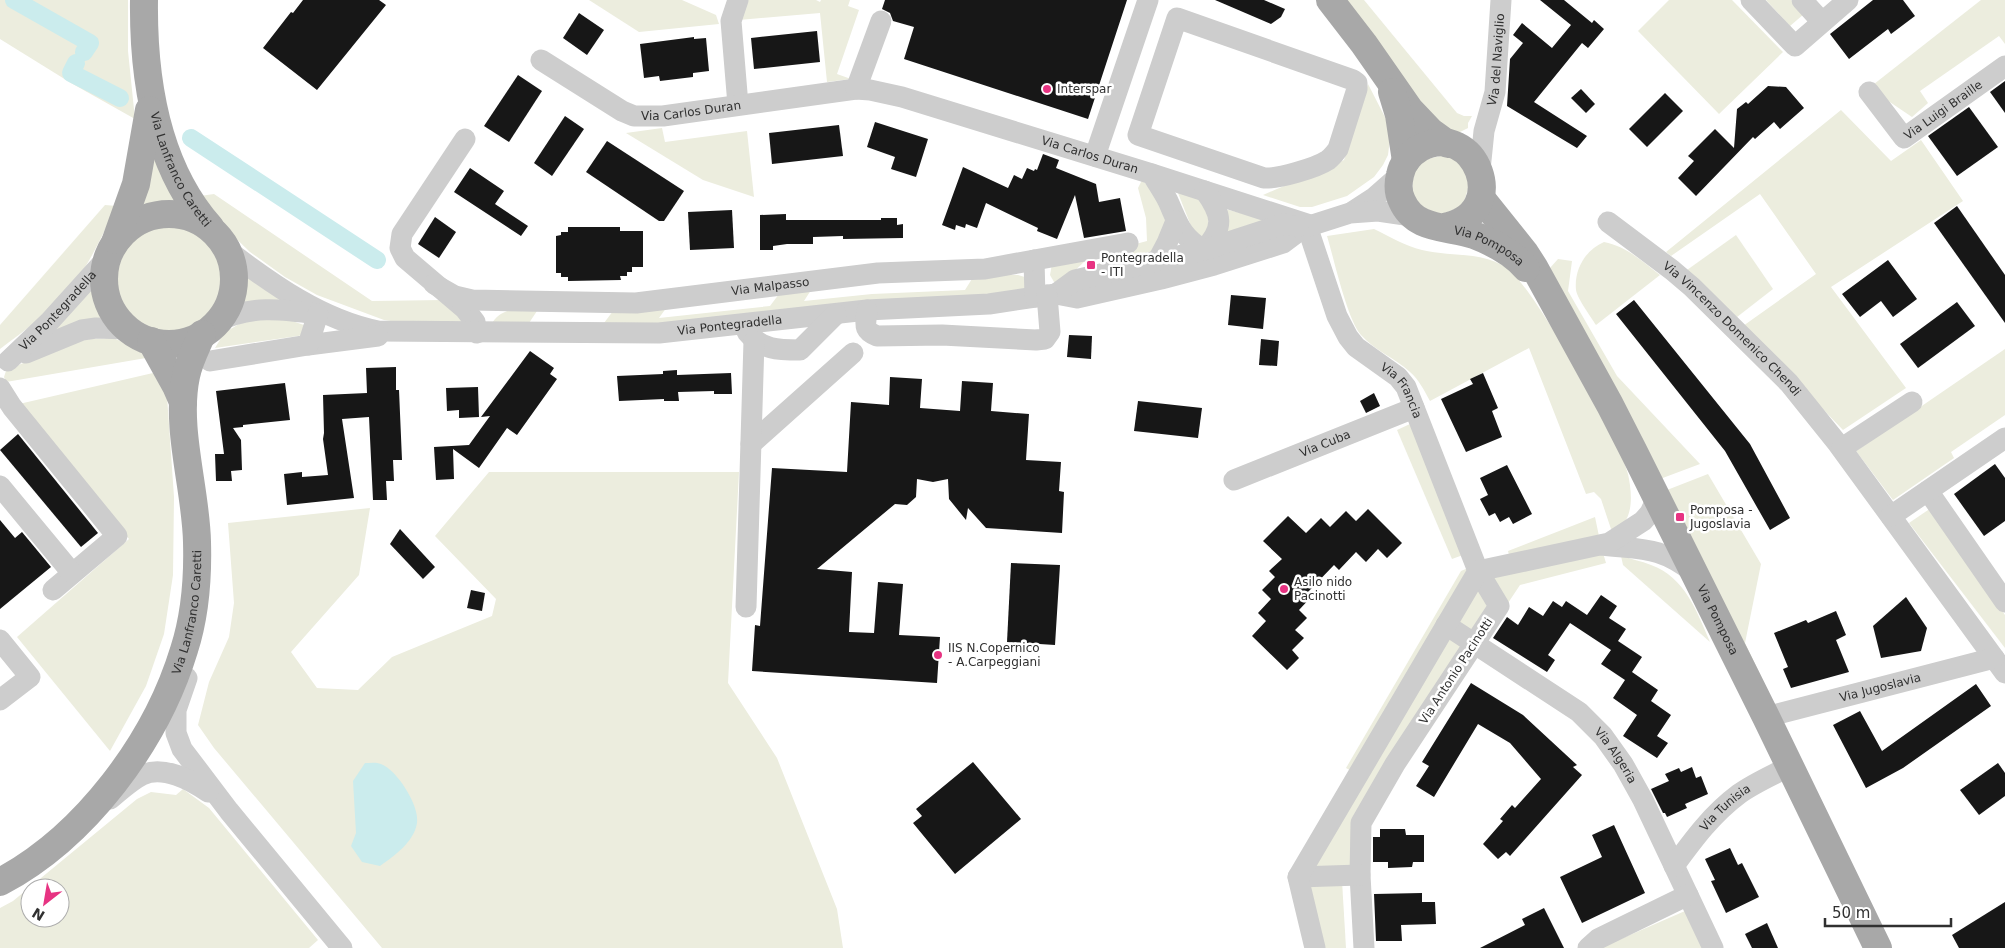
<svg xmlns="http://www.w3.org/2000/svg" width="2005" height="948" viewBox="0 0 2005 948" font-family="'DejaVu Sans',sans-serif">
<style>
.green{fill:#ecedde;fill-rule:evenodd}
.water{fill:#cbeced}
.lines{fill:none;stroke-linecap:round;stroke-linejoin:round}
.canal{stroke:#cbeced;stroke-width:18}
.building{fill:#171717}
.minor{stroke:#cdcdcd;stroke-width:21}
.major{stroke:#a8a8a8;stroke-width:28}
.poi-dot{fill:#e73382;stroke:#fff;stroke-width:2}
.labels{text-anchor:middle;dominant-baseline:central;stroke-width:5;stroke-linejoin:round;paint-order:stroke}
.street-label{font-size:12px;fill:#303030;stroke:#fff}
.poi-label{font-size:12px;fill:#303030;stroke:#fff;text-anchor:start}
</style>
<rect width="100%" height="100%" fill="#fff"/>
<g class="green">
<polygon points="0,0 128,0 128,51 135,119 71,83 0,39"/>
<polygon points="589,0 682,0 716,15 719,24 639,32"/>
<polygon points="748,0 816,0 820,2 821,0 850,0 848,6 859,10 837,74 851,79 827,82 820,13 739,20"/>
<polygon points="1343,0 1364,0 1457,113 1464,116 1472,116 1468,123 1468,128 1458,133 1441,130"/>
<polygon points="1669,0 1732,0 1783,52 1719,114 1638,31"/>
<polygon points="1766,0 1791,0 1804,14 1790,26"/>
<polygon points="1981,0 2005,0 2005,44 1999,36 1920,91 1928,103 1912,117 1869,88"/>
<polygon points="1368,84 1388,123 1390,139 1388,155 1383,165 1374,177 1347,196 1312,207 1300,207 1263,195 1344,160"/>
<polygon points="1841,110 1891,161 1921,140 1963,201 1831,287 1906,388 1843,430 1743,326 1816,274 1760,194 1671,256 1666,252"/>
<polygon points="662,128 665,142 747,131 754,197 703,180 626,133"/>
<polygon points="152,132 188,208 165,203 142,207"/>
<path d="M1446 155 1460 162 1470 182 1463 205C1435 219 1432 218 1412 195 1413 165 1416 160 1446 155Z"/>
<path d="M1142 180C1155 191 1169 209 1165 227 1163 237 1156 247 1152 256L1134 260 1132 245 1147 241 1146 218 1138 188Z"/>
<polygon points="1178,193 1199,195 1208,205 1209,241 1193,231"/>
<polygon points="214,194 372,301 443,300 468,321 418,325 384,320 317,295 285,277 250,252 223,226 200,196"/>
<path d="M105 205 117 206C103 233 91 262 72 286 53 310 24 331 0 349V325Z"/>
<polygon points="1225,209 1275,222 1223,237"/>
<circle cx="169" cy="279" r="52"/>
<path d="M1374 229C1389 236 1405 246 1422 250 1450 257 1482 251 1507 268 1533 286 1621 442 1628 474 1631 488 1634 510 1624 523 1622 526 1616 529 1612 532L1601 499 1594 492 1586 494 1529 348 1430 401C1424 390 1419 380 1410 372 1395 358 1375 351 1361 335 1347 319 1334 259 1327 236Z"/>
<polygon points="1736,235 1773,289 1737,317 1687,270"/>
<path d="M1604 242C1626 246 1643 262 1660 275L1596 325C1591 317 1577 298 1576 290 1574 270 1585 250 1604 242Z"/>
<polygon points="1087,259 1063,282 1054,282 1050,275 1052,264"/>
<polygon points="1558,259 1572,261 1568,291 1617,376 1700,464 1660,479 1550,268"/>
<polygon points="243,273 302,306 236,308 241,294"/>
<path d="M975 274 1018 275 1028 278 1025 291 658 326 491 325C501 306 521 309 539 308L529 323H604L616 307 669 304 659 318 770 306 782 290 813 287 804 301 872 294 965 290Z"/>
<polygon points="95,284 99,305 109,322 43,338"/>
<polygon points="249,318 286,319 307,326 305,335 215,348 224,333"/>
<polygon points="113,338 136,347 146,358 6,382 4,377 6,371 72,340"/>
<polygon points="2005,349 2005,415 1951,452 1954,458 1893,500 1856,451"/>
<polygon points="153,373 167,396 174,497 173,575 164,634 146,686 110,751 17,637 129,539 19,404"/>
<polygon points="1410,424 1463,555 1452,559 1397,430"/>
<polygon points="489,472 739,472 728,683 777,758 837,909 843,948 382,948 214,748 198,725 209,682 229,637 234,603 228,523 370,508 359,575 291,652 317,688 358,690 392,657 492,616 496,599 435,536"/>
<polygon points="1708,474 1761,564 1745,643 1772,699 1667,490"/>
<polygon points="1931,508 2005,615 2005,648 1909,523"/>
<polygon points="1595,517 1600,541 1510,559 1508,551"/>
<polygon points="1603,553 1606,563 1520,585 1508,603 1489,574"/>
<path d="M1621 556C1631 559 1641 561 1651 565 1685 577 1697 612 1710 642L1623 565Z"/>
<polygon points="1468,568 1355,773 1346,768 1461,571"/>
<polygon points="1477,583 1492,605 1472,634 1454,622"/>
<polygon points="1446,632 1465,645 1387,766 1354,868 1306,872"/>
<path d="M183 789 209 808 318 940 309 948H0V908L13 901 137 799 151 792 176 795ZM30 888H60V918H30Z"/>
<polygon points="1342,881 1346,948 1323,948 1309,884"/>
<polygon points="1685,911 1702,948 1600,948"/>
</g>
<path class="water" d="M365 763C370 763 376 762 381 764 397 770 420 806 417 823 414 842 394 856 380 866L362 862 351 846 356 833 353 781Z"/>
<g class="lines">
<g class="canal">
<polyline points="14,0 90,43 84,52"/>
<polyline points="76,63 71,73 120,98"/>
<polyline points="191,138 377,260"/>
</g>
</g>
<g class="building">
<polygon points="303,0 379,0 386,5 317,90 263,48 291,12 293,13"/>
<polygon points="885,0 1127,0 1088,119 904,59 914,27 893,21 890,13 882,9"/>
<polygon points="1215,0 1264,0 1285,9 1281,17 1271,24"/>
<polygon points="1540,0 1564,0 1592,23 1594,20 1604,29 1588,48 1582,43 1534,102 1587,136 1577,148 1507,106 1510,59 1523,43 1513,35 1522,23 1552,48 1571,25"/>
<polygon points="1873,0 1903,0 1915,16 1891,34 1888,29 1849,59 1830,34"/>
<polygon points="579,13 604,30 587,55 563,38"/>
<polygon points="817,31 820,62 754,69 751,38"/>
<polygon points="694,37 694,39 706,38 709,71 693,73 693,77 660,81 659,76 644,78 640,44"/>
<polygon points="518,75 542,91 509,142 484,126"/>
<polygon points="2005,81 2005,113 1990,92"/>
<polygon points="1768,86 1786,87 1804,108 1780,129 1774,122 1755,139 1753,137 1696,196 1678,178 1694,161 1688,156 1715,129 1734,148 1737,109 1746,102 1748,104"/>
<polygon points="1581,89 1595,104 1586,113 1571,98"/>
<polygon points="1665,93 1683,111 1647,147 1629,129"/>
<polygon points="1969,107 1998,147 1957,176 1928,136"/>
<polygon points="565,116 584,129 552,176 534,163"/>
<polygon points="875,122 928,139 916,177 891,169 895,157 867,147"/>
<polygon points="839,125 843,156 772,164 769,133"/>
<polygon points="607,141 684,191 664,221 659,221 586,172"/>
<polygon points="1043,154 1059,160 1056,168 1096,184 1099,202 1120,198 1126,231 1084,238 1075,195 1057,239 1037,231 1038,228 986,203 977,228 966,224 965,228 956,225 955,230 942,225 963,167 1008,188 1014,175 1022,179 1027,168 1034,171 1035,169 1037,170"/>
<polygon points="470,168 504,191 495,204 528,226 521,236 454,192"/>
<polygon points="1957,206 2005,275 2005,323 1934,223"/>
<polygon points="732,210 734,248 690,250 688,212"/>
<polygon points="786,214 786,220 881,220 881,218 897,218 897,225 903,224 903,238 843,239 843,236 813,237 813,244 787,244 773,246 773,250 760,250 760,215"/>
<polygon points="435,217 456,232 439,258 418,244"/>
<polygon points="568,227 620,227 620,231 643,231 643,267 632,267 632,272 627,272 627,276 620,276 621,280 568,281 568,277 561,277 561,273 556,273 556,236 561,235 561,232 568,232"/>
<polygon points="1888,260 1917,299 1893,317 1881,301 1860,317 1842,294"/>
<polygon points="1231,295 1266,298 1263,329 1228,325"/>
<polygon points="1634,300 1750,444 1790,518 1770,530 1725,451 1616,314"/>
<polygon points="1957,302 1975,326 1918,368 1900,344"/>
<polygon points="1069,335 1092,336 1091,359 1067,357"/>
<polygon points="1261,339 1279,341 1277,366 1259,365"/>
<polygon points="530,351 554,368 550,374 557,379 517,435 507,428 479,468 453,449 454,479 436,480 434,447 469,445 490,416 481,417"/>
<polygon points="396,367 396,390 399,390 402,460 393,460 394,481 386,481 387,500 373,500 369,417 342,419 354,498 287,505 284,474 302,472 302,477 328,475 323,439 324,433 323,395 367,393 366,368"/>
<polygon points="677,370 677,375 731,373 732,394 714,394 714,391 678,392 679,401 664,401 664,399 619,401 617,376 663,374 663,371"/>
<polygon points="1483,373 1498,408 1492,411 1502,437 1466,452 1441,399 1473,384 1470,379"/>
<polygon points="890,377 922,379 920,408 960,411 962,381 993,383 991,411 1029,414 1026,460 1061,462 1059,491 1064,492 1062,533 986,528 968,508 966,520 949,499 948,479 933,482 917,479 916,497 907,505 895,504 817,569 852,572 849,632 874,633 878,582 903,584 899,635 940,637 937,683 752,671 755,625 760,626 772,468 847,472 851,402 889,405"/>
<polygon points="285,383 290,420 243,425 243,427 233,428 241,440 242,470 231,471 232,481 216,481 215,454 224,454 216,391"/>
<polygon points="478,387 479,417 459,418 459,410 447,411 446,388"/>
<polygon points="1374,393 1380,406 1366,413 1360,401"/>
<polygon points="1138,401 1202,408 1198,438 1134,431"/>
<polygon points="18,434 98,533 81,547 0,450"/>
<polygon points="1995,464 2005,478 2005,521 1984,536 1954,494"/>
<polygon points="1507,465 1532,514 1513,524 1509,517 1500,522 1495,513 1489,516 1480,499 1488,495 1480,478"/>
<polygon points="1368,509 1402,543 1387,558 1378,549 1366,562 1356,552 1339,570 1334,565 1308,592 1312,596 1299,610 1307,618 1295,630 1304,638 1292,650 1299,658 1287,670 1252,636 1266,621 1258,613 1271,599 1262,590 1275,577 1269,571 1282,559 1263,541 1288,516 1306,533 1321,518 1330,527 1346,511 1356,521"/>
<polygon points="0,520 15,538 22,532 51,567 0,609"/>
<polygon points="400,529 435,567 423,579 390,544"/>
<polygon points="1011,563 1060,565 1055,645 1007,642"/>
<polygon points="471,590 485,593 482,611 467,608"/>
<polygon points="1601,595 1617,606 1609,618 1626,629 1618,641 1642,657 1632,672 1658,690 1651,701 1671,715 1657,736 1668,743 1657,758 1623,736 1637,715 1613,698 1625,680 1601,664 1611,650 1570,623 1548,655 1555,660 1547,672 1493,638 1507,617 1518,625 1529,607 1543,616 1553,601 1562,607 1566,601 1587,615"/>
<polygon points="1906,597 1927,628 1921,651 1881,658 1873,626"/>
<polygon points="1836,611 1846,635 1836,640 1849,672 1791,688 1783,669 1788,667 1774,633 1806,620 1808,623"/>
<polygon points="1471,683 1523,715 1577,765 1573,767 1582,775 1510,856 1506,852 1498,859 1483,844 1503,821 1500,819 1512,805 1515,808 1541,779 1510,743 1478,724 1434,797 1416,786 1429,766 1422,762"/>
<polygon points="1976,684 1991,706 1903,768 1866,788 1833,725 1860,711 1882,751"/>
<polygon points="973,762 1021,819 955,874 913,823 922,816 916,809"/>
<polygon points="1998,763 2005,773 2005,796 1979,815 1960,790"/>
<polygon points="1692,767 1696,778 1701,776 1708,794 1685,804 1687,808 1667,817 1665,813 1663,813 1651,789 1669,781 1665,774 1679,768 1681,772"/>
<polygon points="1614,825 1645,893 1582,923 1560,877 1602,857 1592,835"/>
<polygon points="1380,829 1405,829 1406,835 1424,835 1424,862 1413,862 1412,867 1388,868 1388,862 1373,862 1373,837 1380,837"/>
<polygon points="1730,848 1738,865 1742,863 1759,897 1726,913 1711,881 1715,880 1705,859"/>
<polygon points="1422,893 1422,902 1435,902 1436,924 1401,925 1402,941 1376,941 1374,894"/>
<polygon points="2005,902 2005,948 1959,948 1952,935"/>
<polygon points="1544,908 1564,948 1480,948 1525,925 1522,919"/>
<polygon points="1767,923 1778,948 1752,948 1745,934"/>
</g>
<g class="lines">
<g class="minor">
<polyline points="738,0 731,21 738,105"/>
<polyline points="1751,0 1795,46 1848,0"/>
<polyline points="1802,0 1822,22"/>
<path d="M1177 18 1353 80 1357 83V89L1338 149C1335 153 1332 157 1328 160 1316 168 1278 179 1264 178L1138 135Z"/>
<path id="s1" d="M541 60 622 111 634 116H663L856 89 870 90 902 97 1152 174 1310 225"/>
<polyline points="856,89 881,21"/>
<path id="s2" d="M1869 92 1904 138 2005 66"/>
<polyline points="465,139 402,234 400,248 405,258 465,309 475,322 477,333"/>
<polyline points="1095,156 1148,0"/>
<path id="s3" d="M1480 170 1484 131 1495 92 1501 0"/>
<path d="M1152 174C1157 183 1163 191 1168 201 1178 223 1181 237 1204 250"/>
<polyline points="1352,212 1375,197 1400,175"/>
<path id="s4" d="M1608 222 1672 270 1692 287 1789 383 1838 444 2005 673"/>
<path id="s5" d="M1307 226 1337 316 1348 337 1356 347 1398 377 1406 387 1478 571 1499 606 1395 764 1361 823 1360 875 1364 948"/>
<path id="s6" d="M227 250C272 284 322 320 378 331L659 333 867 310 989 304 1056 294 1077 298 1161 279 1214 265 1283 243 1303 228 1350 213 1378 211 1412 216"/>
<path d="M1204 250C1225 227 1222 215 1205 191"/>
<polyline points="1034,260 1035,297"/>
<polyline points="1157,262 1167,243 1176,221"/>
<path id="s7" d="M434 284 455 296 472 300 636 303 878 273 985 269 1128 243"/>
<polyline points="1056,294 1075,280 1204,250 1284,224 1298,227"/>
<path d="M867 310C866 324 862 330 877 336L942 335 1036 340 1045 339 1050 332 1047 295"/>
<path d="M217 322C250 305 281 309 317 314"/>
<path d="M747 332C762 350 778 350 800 350L836 314"/>
<polyline points="308,345 378,336"/>
<polyline points="26,353 82,330 96,328 128,329"/>
<path id="s8" d="M8 361 50 321 107 258"/>
<polyline points="210,361 308,345 318,314"/>
<polyline points="0,388 12,407 117,536 53,590"/>
<polyline points="751,444 853,353"/>
<polyline points="1842,448 1912,402"/>
<path id="s9" d="M1234 480 1414 408"/>
<polyline points="0,486 72,573"/>
<polyline points="1928,491 2005,602"/>
<polyline points="1891,516 2005,438"/>
<path d="M1602 545C1642 550 1660 546 1694 573"/>
<polyline points="746,607 754,341"/>
<path id="s10" d="M1446 625 1579 712 1603 736 1623 764 1643 800 1713 948"/>
<polyline points="0,640 30,677 0,700"/>
<polyline points="187,678 176,710 176,733 182,749 229,811 342,948"/>
<path id="s11" d="M1766 717 1994 658"/>
<path d="M110 799C120 791 130 781 142 775 163 765 191 780 208 792"/>
<path id="s12" d="M1674 866C1693 840 1712 814 1739 794 1754 783 1773 775 1790 766"/>
<polyline points="1298,877 1360,875"/>
<polyline points="1315,948 1298,877 1478,571 1609,543 1643,521 1650,513 1657,498"/>
<polyline points="1588,948 1598,939 1688,895"/>
</g>
<g class="major">
<path id="s13" d="M144 0C143 79 156 166 210 227"/>
<polyline points="1330,0 1364,44 1410,110 1430,131 1448,144"/>
<polyline points="1392,92 1399,115 1406,161"/>
<path id="s14" d="M1481 198 1525 253 1534 267 1610 405 1634 452 1766 717 1878 948"/>
<circle cx="169" cy="279" r="65"/>
<path id="s15" d="M1444 227C1514 214 1475 118 1420 148 1410 154 1402 164 1400 175 1398 183 1398 193 1402 201 1415 231 1448 226 1474 235 1492 242 1513 253 1526 268"/>
<polyline points="116,240 136,184 149,110"/>
<polyline points="151,341 176,386 183,402"/>
<path id="s16" d="M0 882C85 837 156 742 184 650 195 616 198 577 197 542 196 489 175 428 186 376 189 361 196 348 202 334"/>
</g>
</g>
<g class="poi-dot">
<circle cx="1047" cy="89" r="5"/>
<rect x="1086" y="260" width="10" height="10" rx="2.5"/>
<rect x="1675" y="512" width="10" height="10" rx="2.5"/>
<circle cx="1284" cy="589" r="5"/>
<circle cx="938" cy="655" r="5"/>
</g>
<g class="labels">
<g class="street-label">
<text stroke="none"><textPath href="#s3" startOffset="112">Via del Naviglio</textPath></text>
<text stroke="none"><textPath href="#s2" startOffset="106">Via Luigi Braille</textPath></text>
<text stroke="none"><textPath href="#s1" startOffset="166">Via Carlos Duran</textPath></text>
<text stroke="none"><textPath href="#s1" startOffset="576">Via Carlos Duran</textPath></text>
<text stroke="none"><textPath href="#s13" startOffset="176">Via Lanfranco Caretti</textPath></text>
<text stroke="none"><textPath href="#s15" startOffset="311">Via Pomposa</textPath></text>
<text stroke="none"><textPath href="#s7" startOffset="341">Via Malpasso</textPath></text>
<text stroke="none"><textPath href="#s8" startOffset="71">Via Pontegradella</textPath></text>
<text stroke="none"><textPath href="#s6" startOffset="525">Via Pontegradella</textPath></text>
<text stroke="none"><textPath href="#s4" startOffset="164">Via Vincenzo Domenico Chendi</textPath></text>
<text stroke="none"><textPath href="#s5" startOffset="196">Via Francia</textPath></text>
<text stroke="none"><textPath href="#s9" startOffset="98">Via Cuba</textPath></text>
<text stroke="none"><textPath href="#s16" startOffset="341">Via Lanfranco Caretti</textPath></text>
<text stroke="none"><textPath href="#s14" startOffset="485">Via Pomposa</textPath></text>
<text transform="translate(1456 671) rotate(-57)">Via Antonio Pacinotti</text>
<text stroke="none"><textPath href="#s11" startOffset="118">Via Jugoslavia</textPath></text>
<text stroke="none"><textPath href="#s10" startOffset="216">Via Algeria</textPath></text>
<text stroke="none"><textPath href="#s12" startOffset="78">Via Tunisia</textPath></text>
</g>
<g class="poi-label">
<text x="1057" y="89">Interspar</text>
<text x="1101" y="258">Pontegradella<tspan x="1101" dy="14">- ITI</tspan></text>
<text x="1690" y="510">Pomposa -<tspan x="1690" dy="14">Jugoslavia</tspan></text>
<text x="1294" y="582">Asilo nido<tspan x="1294" dy="14">Pacinotti</tspan></text>
<text x="948" y="648">IIS N.Copernico<tspan x="948" dy="14">- A.Carpeggiani</tspan></text>
</g>
</g>
<g transform="translate(45 903) rotate(211)"><circle r="24" fill="#ffffff" stroke="#acacac"/>
<path d="M0-4L9 19L0 12L-9 19Z" fill="#e73382"/>
<text y="-8" font-size="14" font-weight="bold" text-anchor="middle" fill="#303030">N</text>
</g>
<path d="M1825 918v8h126v-8" fill="none" stroke="#303030" stroke-width="2.5"/>
<text x="1832" y="918" font-size="15" fill="#303030" stroke="#ffffff" stroke-width="4" paint-order="stroke">50 m</text>
</svg>
